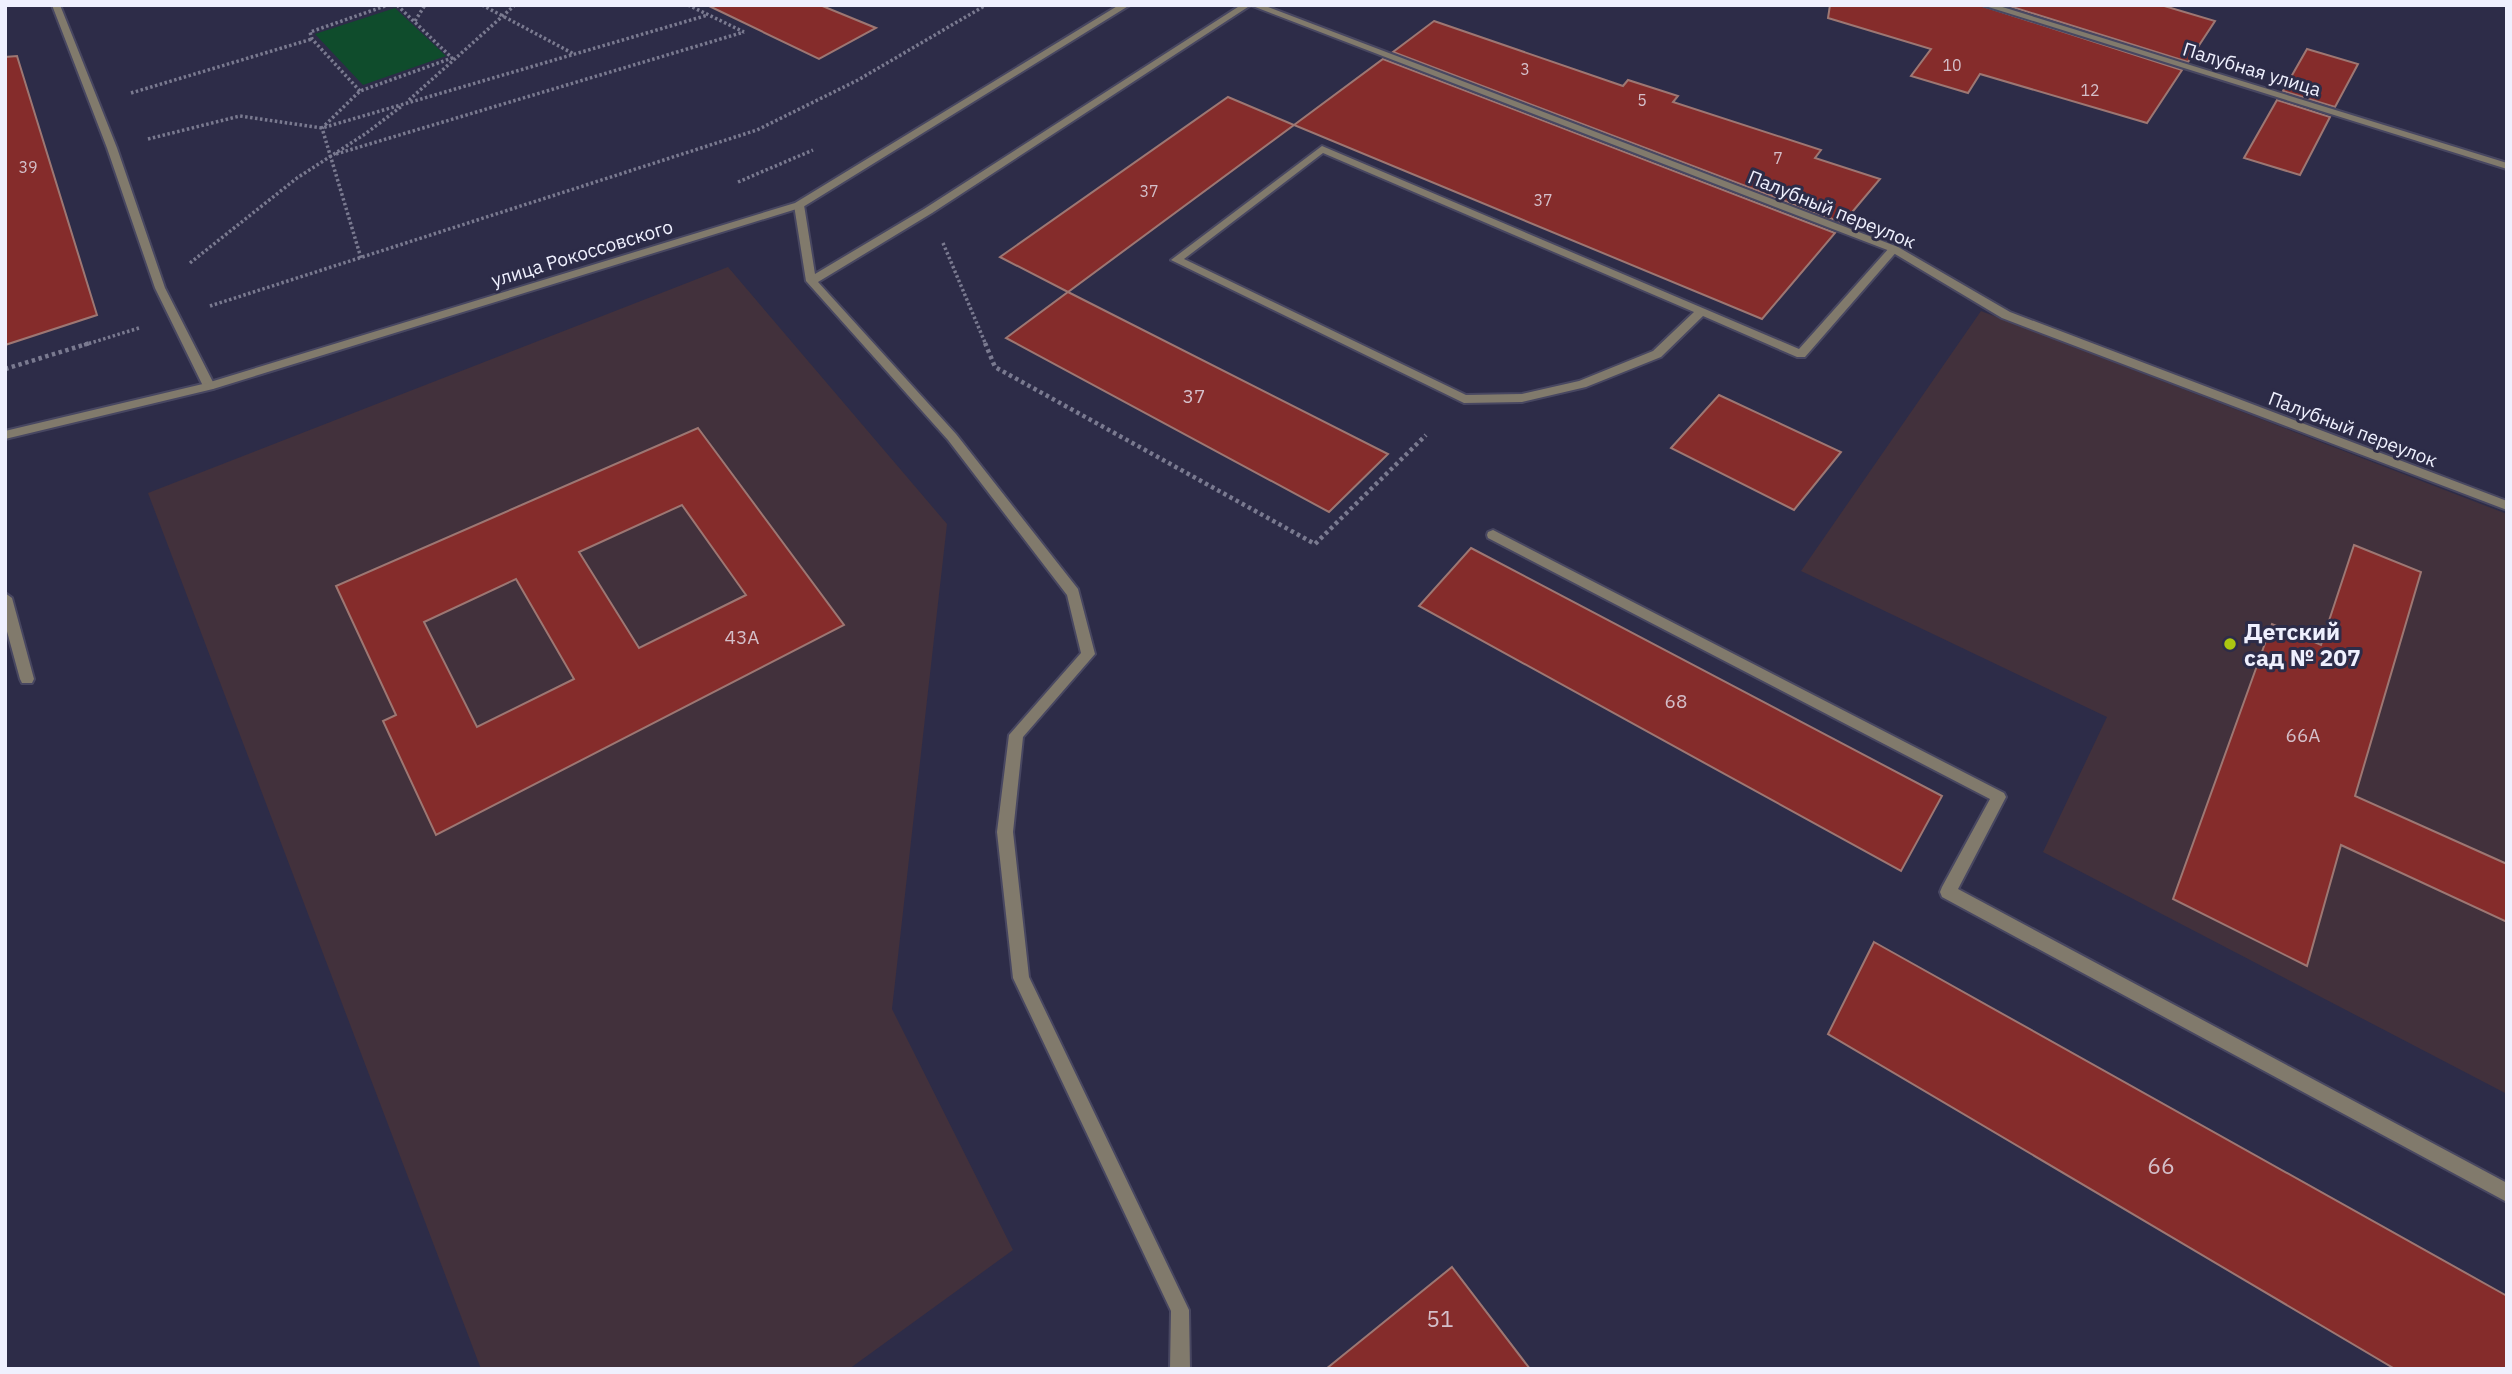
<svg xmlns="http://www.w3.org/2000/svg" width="2512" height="1374" viewBox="0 0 2512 1374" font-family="'IBM Plex Sans',sans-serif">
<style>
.education{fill:#42313c}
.green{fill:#0f4c2c}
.building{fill:#852c2b;stroke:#9d7773;stroke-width:2;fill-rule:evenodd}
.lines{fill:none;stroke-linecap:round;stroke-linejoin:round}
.service-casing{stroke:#484761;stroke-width:4}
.minor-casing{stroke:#484761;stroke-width:4}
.tertiary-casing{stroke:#484761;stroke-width:4}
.path-far1{stroke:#7a7a90;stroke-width:3.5;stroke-dasharray:2.5 2.5;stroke-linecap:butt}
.path{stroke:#7a7a90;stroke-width:4.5;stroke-dasharray:3.5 3.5;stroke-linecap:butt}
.service{fill:#817a6c;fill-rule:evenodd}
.minor{fill:#817a6c;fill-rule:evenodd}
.tertiary{fill:#817a6c;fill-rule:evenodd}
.poi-dot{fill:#acc612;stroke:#2d2c48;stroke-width:2.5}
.labels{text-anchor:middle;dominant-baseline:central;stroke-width:6;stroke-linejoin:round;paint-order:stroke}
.far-number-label{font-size:16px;fill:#d4bfc9}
.far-street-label{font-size:19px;fill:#eff0fe;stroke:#2d2c48}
.number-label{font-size:19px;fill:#d4bfc9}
.poi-label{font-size:23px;font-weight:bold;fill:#eff0fe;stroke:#2d2c48;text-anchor:start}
.near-number-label{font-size:23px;fill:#d4bfc9}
</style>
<rect width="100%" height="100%" fill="#2d2c48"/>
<g class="education">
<polygon points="728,267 947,524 892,1009 1013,1250 849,1369 481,1369 148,493"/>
<polygon points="1981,311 2507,514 2507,1094 2043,852 2107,717 1801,571"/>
</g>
<polygon class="green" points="395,8 446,56 363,85 315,34"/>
<g class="building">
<polygon points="707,5 820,5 876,28 819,59"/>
<polygon points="1830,5 1980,5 2182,70 2147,123 1980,74 1968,93 1911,76 1931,49 1828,18"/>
<polygon points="2006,5 2161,5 2215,21 2188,62"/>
<polygon points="1434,21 1623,86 1628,80 1678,96 1673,102 1821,150 1815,158 1880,179 1843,223 1393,52"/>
<polygon points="2307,49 2358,64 2335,107 2283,91"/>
<polygon points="17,56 97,315 5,345 5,57"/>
<polygon points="1383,59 1835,233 1762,319 1294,125"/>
<polygon points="1228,97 1294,125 1068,292 1000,257"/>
<polygon points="2277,100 2330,117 2300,175 2244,158"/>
<polygon points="1068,292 1388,454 1329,512 1006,338"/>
<polygon points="1719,395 1841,452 1794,510 1671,448"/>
<path d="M698 428 844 625 436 835 383 721 396 715 336 586ZM682 505 746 595 639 648 579 552ZM516 579 574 679 477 727 424 622Z"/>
<polygon points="2354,545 2421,572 2355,796 2507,864 2507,922 2341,845 2307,966 2173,899 2272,624 2321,645"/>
<polygon points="1471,548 1942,796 1901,871 1419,606"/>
<polygon points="1874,942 2507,1296 2507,1369 2395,1369 1828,1034"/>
<polygon points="1452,1267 1530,1369 1326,1369"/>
</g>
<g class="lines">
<defs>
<g id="service">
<polygon points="52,5 60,5 117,148 165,288 215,386 213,389 205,389 203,386 155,288 107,148"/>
<polygon points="1241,5 1251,5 932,213 818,282 956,434 1078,589 1095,654 1023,737 1013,832 1029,977 1189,1310 1190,1369 1170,1369 1171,1311 1013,978 997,832 1009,735 1081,653 1067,595 948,440 806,281 794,205 799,202 804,205 815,274 924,209"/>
<path d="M1322 146 1799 349 1890 247 1894 246 1899 249 1805 357H1797L1703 316 1661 357 1586 387 1522 402 1464 403 1171 260ZM1323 153 1694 312 1653 351 1579 381 1522 394 1466 395 1184 259Z"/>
<polygon points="1493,530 2004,793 2006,797 1958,889 2507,1183 2507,1202 1942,897 1940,892 1942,887 1990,799 1488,538 1487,535 1488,532"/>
<polygon points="5,593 12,598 34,679 32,683 22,683 20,679 5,624"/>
</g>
<g id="minor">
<polygon points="1250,5 1263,5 1898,247 2010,312 2507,501 2507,510 2002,318 1890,251"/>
<polygon points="1982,5 1996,5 2507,163 2507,169"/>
</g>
<polygon id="tertiary" points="1119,5 1130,5 803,207 213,389 5,439 5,431 207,383 795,203"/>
</defs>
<use href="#service" class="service-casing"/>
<use href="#minor" class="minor-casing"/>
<use href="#tertiary" class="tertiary-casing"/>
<g class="path-far1">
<polyline points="482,5 574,54"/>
<polyline points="688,5 744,32"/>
<polyline points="415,21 425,5"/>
<polyline points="360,91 312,39 310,32 388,5"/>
<polyline points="131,93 312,39"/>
<polyline points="409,100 515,5"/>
<polyline points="148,139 240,116 322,128 708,15"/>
<polyline points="336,154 744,32"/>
<polyline points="738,182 813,150"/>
<polyline points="943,243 986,345"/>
<polyline points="361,258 322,128 360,91 452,58 397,5"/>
<polyline points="190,263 297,178 365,134 402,106"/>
<polyline points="210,306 757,130 858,80 986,5"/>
<polyline points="84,345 139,328"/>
</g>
<g class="path">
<polyline points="985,343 995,367 1315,544 1426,435"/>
<polyline points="5,369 90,343"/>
</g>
<use href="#service" class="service"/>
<use href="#minor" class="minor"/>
<use href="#tertiary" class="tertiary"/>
</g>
<circle class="poi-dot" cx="2230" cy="644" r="7"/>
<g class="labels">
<g class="far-number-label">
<text x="1952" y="65">10</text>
<text x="1525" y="69">3</text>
<text x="2090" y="90">12</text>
<text x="1642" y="100">5</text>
<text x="1778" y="158">7</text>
<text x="28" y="167">39</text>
<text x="1149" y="191">37</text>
<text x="1543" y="200">37</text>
</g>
<g class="far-street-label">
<text transform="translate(2252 69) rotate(17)">Палубная улица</text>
<text transform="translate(1832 209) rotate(22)">Палубный переулок</text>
<text transform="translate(582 253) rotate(-17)">улица Рокоссовского</text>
<text transform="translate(2353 429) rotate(21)">Палубный переулок</text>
</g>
<g class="number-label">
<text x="1194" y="396">37</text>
<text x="742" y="637">43А</text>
<text x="1676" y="701">68</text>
<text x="2303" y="735">66А</text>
</g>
<g class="poi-label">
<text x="2244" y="631">Детский<tspan x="2244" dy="26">сад № 207</tspan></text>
</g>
<g class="near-number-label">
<text x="2161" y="1165">66</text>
<text x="1440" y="1318">51</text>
</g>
</g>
<rect width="2512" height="1374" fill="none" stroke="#eff0fe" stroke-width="14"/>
</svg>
